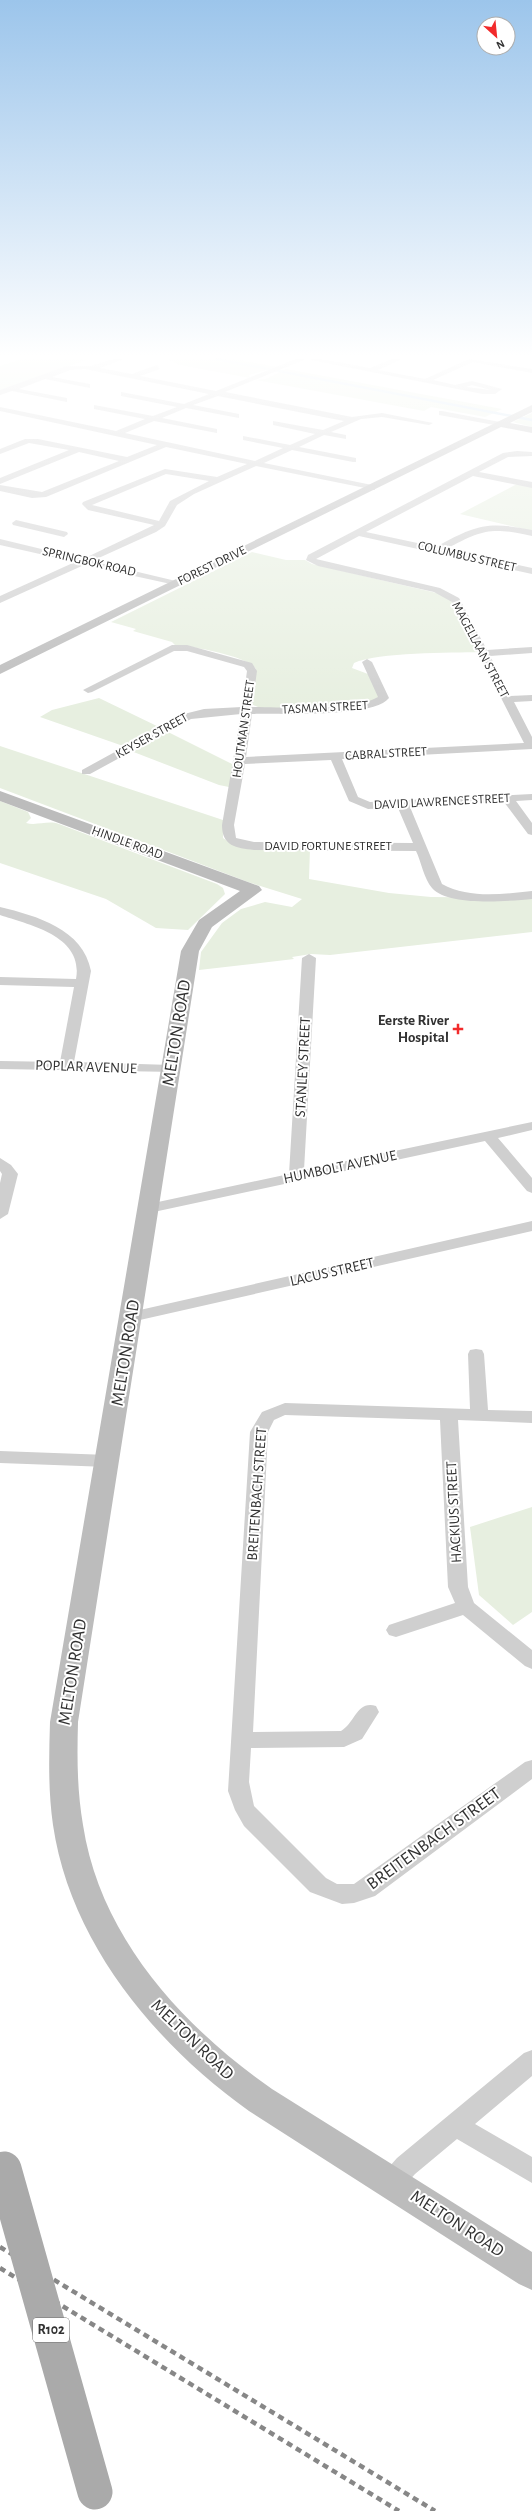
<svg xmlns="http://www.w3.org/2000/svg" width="532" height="2511" viewBox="0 0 532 2511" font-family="'Alegreya Sans',sans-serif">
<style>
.green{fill:#e7efe0}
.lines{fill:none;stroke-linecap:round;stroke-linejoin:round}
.stream{stroke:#cbdff0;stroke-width:2.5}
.street{fill:#cfcfcf;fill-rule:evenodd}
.secondary{fill:#bcbcbc;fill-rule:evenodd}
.rail{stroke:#878787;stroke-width:4.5;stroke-dasharray:6 4.5;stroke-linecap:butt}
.primary-bridge{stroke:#aaa;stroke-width:35}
.poi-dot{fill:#f22a2b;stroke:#fff;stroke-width:1.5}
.labels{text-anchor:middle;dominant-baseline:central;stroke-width:4;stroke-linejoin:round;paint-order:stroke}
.far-street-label{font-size:13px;fill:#323232;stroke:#fff}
.shield{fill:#fff;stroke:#707070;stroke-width:1}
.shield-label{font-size:14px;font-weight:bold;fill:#323232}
.poi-label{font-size:15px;font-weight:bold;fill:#323232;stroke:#fff;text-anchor:end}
.street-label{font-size:15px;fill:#323232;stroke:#fff}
.near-street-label{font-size:18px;fill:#323232;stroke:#fff}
</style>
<rect width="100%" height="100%" fill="#fff"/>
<g class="green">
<polygon points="21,359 89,359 0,391 0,366"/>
<polygon points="166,359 235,359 277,367 249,375 250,378 180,365"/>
<polygon points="286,369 502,409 485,417 431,407 424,411 256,380 266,379"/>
<polygon points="532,413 532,427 513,422"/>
<polygon points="517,484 532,487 532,531 460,514"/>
<path d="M252 552 286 560H305L312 564 441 594 451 601 480 652C451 653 378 652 354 663L352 668 368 674 380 697 367 704 265 710 251 704 256 669C248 656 191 646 175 645L172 642 133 631 136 629 111 622Z"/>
<polygon points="99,698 161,728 126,747 40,717 52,710"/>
<polygon points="166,731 234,765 229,787 219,785 131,751"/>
<polygon points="0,746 223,820 223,838 233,845 310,848 309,879 389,893 431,897 532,898 532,932 330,955 311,954 292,957 294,959 199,970 201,952 222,923 241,909 265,902 292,907 302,899 248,882 0,788"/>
<path d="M0 801 28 812 31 818 26 823C37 826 48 820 59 824L217 884 223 888 225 894 188 930 156 928 106 899 0 863Z"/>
<polygon points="532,1507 532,1612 513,1625 479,1595 470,1527"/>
</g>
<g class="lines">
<polyline class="stream" points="216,359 532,420"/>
<g class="street">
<path d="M113 359H124L100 368 132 374 157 365 160 369 140 376 216 391 296 359H321L370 368 392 359H402L378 370 425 379 469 359 532 369V373L473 362 433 380 455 385 472 381 502 389 495 394H483L306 359 225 392 352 417 382 413 433 423 429 425 382 417 361 419 331 432 346 435V439L324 435 299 447 356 458V462H353L292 450 264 463 372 485 375 486V490L256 466 194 494 177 505 165 526 156 532 92 561 180 582V586L84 565 0 603V596L75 562 0 545V539L83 559 154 525 88 510 82 504 83 502 165 469 217 477 247 464 166 447 46 497 32 498 0 491V485L42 492 119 461 79 452 0 484V478L69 450 29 443 0 454V449L25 439H38L127 457 157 445 0 411V407L116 431 145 419 94 409V405L153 416 177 407 121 396V392L184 404 209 394 85 369 70 370 52 377 90 384V388L45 379 19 389 67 398V402L12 391 0 395V390L66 366H91ZM472 385 491 390 466 387ZM218 396 344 421 323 430 273 421V425L315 434 290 445 243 436V440L283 448 255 461 125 433 154 421 217 433V429L162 418 186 408 239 418V414L193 405ZM166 474 209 481 170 501 159 521 92 505Z"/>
<polygon points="442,411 500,422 504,424 500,426 439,415 439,411"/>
<path d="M517 451 532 452V456L508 457 479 472 532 482V488L473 476 366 532 436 547C476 525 487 521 532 530V536C491 527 483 529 446 549L532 568V574L359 536 316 559 440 588 459 598 487 650 532 647V653L490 656 510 696 532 695V701L514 702 532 737V749L342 759 358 797 370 802 532 794V800L516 801 532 823V835L528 834 504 802 410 807 442 884C469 899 503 894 532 891V899C509 901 449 907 432 888 424 879 421 861 416 851L254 850C236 848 222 846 222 825L241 714 191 719 90 774H82V770L184 714 204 709 242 707 247 671 244 667 187 651H174L92 692 88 693 83 690 172 645H187L252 663 257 671 252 707C284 707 353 712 378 697L362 662 367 659 372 662 389 698C374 718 278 713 252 714L246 757 524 743 452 602 434 592 318 566 306 560 308 555 503 453ZM331 760 349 801 368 809 398 808 413 843 254 842 236 838 234 825 245 764Z"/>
<polygon points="16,520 67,532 68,534 64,537 13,525 12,523"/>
<path d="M0 907C37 916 83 929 91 971L74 1062 171 1065 176 1066 178 1069 176 1072 0 1069V1061L60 1062 74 987 0 985V977L76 979C84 936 30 925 0 915Z"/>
<polygon points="309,954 316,958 304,1170 532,1122 532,1130 498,1138 532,1178 532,1193 527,1191 485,1141 149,1213 144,1211 141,1208 144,1205 289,1174 302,958"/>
<polygon points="0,1158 11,1165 18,1174 8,1214 0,1219 0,1183 2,1174 0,1171"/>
<polygon points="532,1221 532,1231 131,1322 125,1321 123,1317 125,1313 131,1312"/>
<path d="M476 1349 482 1350 484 1354 488 1410 532 1411V1423L458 1420 468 1587 474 1603 532 1650V1669L525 1666 463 1615 396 1637 389 1635 386 1630 389 1625 455 1603 448 1587 440 1420 285 1415 274 1420 268 1432 253 1732 341 1731C355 1723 357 1700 376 1706L379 1712 362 1739 344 1747 251 1748 249 1782 254 1806 326 1878 337 1884H354L525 1762 532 1760V1779L375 1896 354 1903 342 1904 310 1892 244 1826 235 1810 228 1791 250 1432 262 1412 285 1403 470 1409 468 1354 470 1350Z"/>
<polygon points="0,1451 108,1455 114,1457 117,1461 114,1465 108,1467 0,1463"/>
<polygon points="532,2050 532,2076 475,2124 532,2157 532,2183 457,2139 415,2174 401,2190 392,2194 383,2190 379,2182 383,2174 397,2158 524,2053"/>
</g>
<g class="secondary">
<polygon points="532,405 532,412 510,423 532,427 532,433 501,427 0,674 0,665"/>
<path d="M0 791 259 886 262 890 212 927 199 951 78 1722C77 1757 77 1790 83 1825 100 1937 183 2027 272 2089L532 2252V2290L519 2284 249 2111C155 2044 70 1942 53 1825 48 1790 49 1757 50 1722L181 951 199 920 240 891 0 801Z"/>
</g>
<g class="rail">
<polyline points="0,2247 435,2511"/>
<polyline points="0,2268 399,2511"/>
</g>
<polyline class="primary-bridge" points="4,2169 95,2492"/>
</g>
<linearGradient id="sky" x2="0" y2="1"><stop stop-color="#9cc5eb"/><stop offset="0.5" stop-color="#fff"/><stop offset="1" stop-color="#fff" stop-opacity="0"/></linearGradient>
<rect width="532" height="711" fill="url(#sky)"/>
<path class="poi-dot" d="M456 1023h4v4h4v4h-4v4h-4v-4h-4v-4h4z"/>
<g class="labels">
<g class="far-street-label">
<text transform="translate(467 557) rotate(13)">COLUMBUS STREET</text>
<text transform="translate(89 562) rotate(13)">SPRINGBOK ROAD</text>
<text transform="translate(212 566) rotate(-26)">FOREST DRIVE</text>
<text transform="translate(480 650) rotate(62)">MAGELLAAN STREET</text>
<text transform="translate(325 708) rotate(-3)">TASMAN STREET</text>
<text transform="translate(244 729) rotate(-82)">HOUTMAN STREET</text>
<text transform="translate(152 736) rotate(-29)">KEYSER STREET</text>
<text transform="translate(386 754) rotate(-3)">CABRAL STREET</text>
<text transform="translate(442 802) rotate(-3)">DAVID LAWRENCE STREET</text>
<text transform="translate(127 843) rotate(20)">HINDLE ROAD</text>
<text x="328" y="846">DAVID FORTUNE STREET</text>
</g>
<rect class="shield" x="33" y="2318" width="36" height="24" rx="3"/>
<g class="shield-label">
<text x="51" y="2330">R102</text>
</g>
<g class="poi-label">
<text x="449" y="1020">Eerste River<tspan x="449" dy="17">Hospital</tspan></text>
</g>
<g class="street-label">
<text transform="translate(86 1067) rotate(2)">POPLAR AVENUE</text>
<text transform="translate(303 1067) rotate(-87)">STANLEY STREET</text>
<text transform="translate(340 1167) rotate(-12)">HUMBOLT AVENUE</text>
<text transform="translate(332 1272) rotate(-13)">LACUS STREET</text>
<text transform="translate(257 1494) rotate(-86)">BREITENBACH STREET</text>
<text transform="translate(454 1512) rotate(-93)">HACKIUS STREET</text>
</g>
<g class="near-street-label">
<text transform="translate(177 1033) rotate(-81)">MELTON ROAD</text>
<text transform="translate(126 1353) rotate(-81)">MELTON ROAD</text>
<text transform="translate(73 1672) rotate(-81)">MELTON ROAD</text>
<text transform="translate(434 1839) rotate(-36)">BREITENBACH STREET</text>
<text transform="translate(192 2040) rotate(44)">MELTON ROAD</text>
<text transform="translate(457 2224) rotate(33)">MELTON ROAD</text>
</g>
</g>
<g transform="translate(496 36) rotate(153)"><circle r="19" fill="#ffffff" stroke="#adadad"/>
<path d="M0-3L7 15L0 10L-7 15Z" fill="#f22a2b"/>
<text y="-6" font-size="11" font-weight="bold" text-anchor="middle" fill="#323232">N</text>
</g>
</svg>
